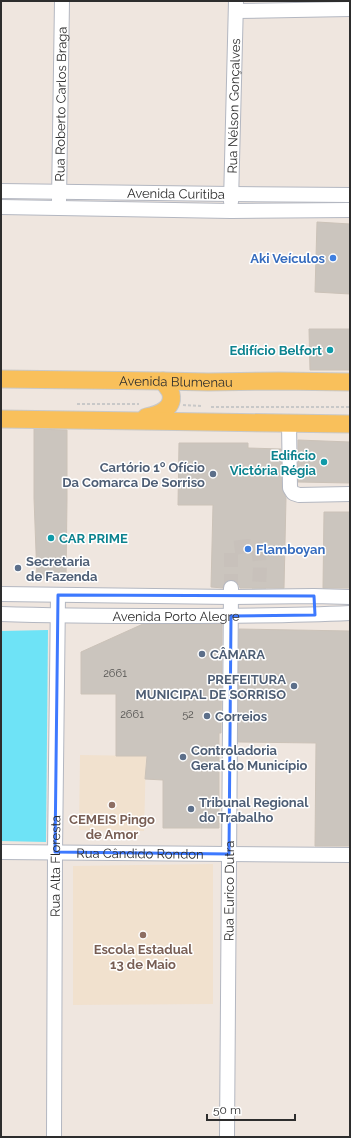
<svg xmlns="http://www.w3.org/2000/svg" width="351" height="1138" viewBox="0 0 351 1138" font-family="Raleway,sans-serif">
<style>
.education{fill:#f1e1ce}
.water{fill:#6ee3f6}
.building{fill:#cbc5be;stroke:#cbc2b8}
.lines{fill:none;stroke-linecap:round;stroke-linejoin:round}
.minor-tunnel{stroke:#c8c1bb;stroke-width:14;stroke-dasharray:14 7;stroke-linecap:butt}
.minor-casing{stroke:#b3b7c1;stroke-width:16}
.major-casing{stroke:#c8c8c8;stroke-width:19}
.path{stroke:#c8c8c8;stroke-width:2;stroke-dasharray:3 2;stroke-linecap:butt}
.minor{stroke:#fff;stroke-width:14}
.major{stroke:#f9c05b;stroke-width:17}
.marked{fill:none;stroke:#3d79ff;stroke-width:3;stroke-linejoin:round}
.shop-dot{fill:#3f7fe0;stroke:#fff;stroke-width:1.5}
.culture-dot{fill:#0f9aa8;stroke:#fff;stroke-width:1.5}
.service-dot{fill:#5c6f8a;stroke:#fff;stroke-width:1.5}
.education-dot{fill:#8d6e63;stroke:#fff;stroke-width:1.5}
.labels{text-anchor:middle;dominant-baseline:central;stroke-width:3;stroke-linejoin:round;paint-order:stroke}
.number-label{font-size:11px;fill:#545351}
.street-label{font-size:13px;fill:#2d2d2d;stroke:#fff}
.shop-label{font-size:13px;font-weight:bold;fill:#366cbe;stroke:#fff;text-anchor:end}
.culture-label{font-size:13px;font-weight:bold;fill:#0d838f;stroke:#fff;text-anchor:end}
.service-label{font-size:13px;font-weight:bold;fill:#4e5e75;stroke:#fff;text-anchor:start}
.education-label{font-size:13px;font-weight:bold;fill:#785e54;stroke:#fff}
</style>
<rect width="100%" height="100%" fill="#efe6df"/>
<g class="education">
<polygon points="80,755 146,756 144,831 79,830"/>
<polygon points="213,864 213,1004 73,1005 73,866"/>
</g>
<polygon class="water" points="48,630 46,842 1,841 1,631"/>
<g class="building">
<polygon points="317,222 350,224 350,294 315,292"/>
<polygon points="309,329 350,329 350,370 310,370"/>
<polygon points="34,429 67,430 67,499 66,579 37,578 34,498"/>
<polygon points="298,440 350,442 350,483 298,482"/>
<polygon points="179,443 248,443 248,448 281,449 282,488 286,498 284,588 240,588 238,583 236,581 231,580 226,581 224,584 223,588 211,587 213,505 178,505"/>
<polygon points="324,512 350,512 350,588 323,588"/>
<polygon points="143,624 222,624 221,733 219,733 219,828 163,828 163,780 145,779 147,756 116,756 116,694 81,694 81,652"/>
<polygon points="239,629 350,631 350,846 315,846 316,743 238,742"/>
</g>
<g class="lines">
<path class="minor-tunnel" d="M231 588V552L233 548 248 546 257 549C262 561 259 576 259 589"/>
<defs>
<g id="minor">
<polyline points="236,11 350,9"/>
<path id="s1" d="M1 191 231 194 350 195"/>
<path id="s2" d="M59 201 62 1"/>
<path id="s3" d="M231 202 236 1"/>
<polyline points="1,207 231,211 350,210"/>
<polyline points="289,423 290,488 293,493 299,495 350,494"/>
<polyline points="1,594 231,597 314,596 350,597"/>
<path id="s4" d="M1 614C58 616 114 616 171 616 231 616 290 616 350 613"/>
<path id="s5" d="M1 852 350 855"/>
<path id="s6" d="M54 1137 55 852 58 595"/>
<path id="s7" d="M227 1137 231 588"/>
</g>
<g id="major">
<path id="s8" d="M1 379 163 381 208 382 279 381 350 382"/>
<path d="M146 417C158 415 177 408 170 391 168 388 165 384 163 381"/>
<path d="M1 419C117 420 234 423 350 424"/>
</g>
</defs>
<use href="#minor" class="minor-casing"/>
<use href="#major" class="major-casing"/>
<g class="path">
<polyline points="77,404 139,404"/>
<polyline points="183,405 201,406"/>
<polyline points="211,407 350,407"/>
</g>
<use href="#minor" class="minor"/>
<use href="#major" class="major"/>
</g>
<path class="marked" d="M58 595 314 596 315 615 231 616 229 854 55 852Z"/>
<g class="shop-dot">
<circle cx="333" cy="258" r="4"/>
<circle cx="248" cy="549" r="4"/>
</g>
<g class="culture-dot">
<circle cx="330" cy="350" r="4"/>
<circle cx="324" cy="462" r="4"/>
<circle cx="51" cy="538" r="4"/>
</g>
<g class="service-dot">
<circle cx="213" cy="474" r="4"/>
<circle cx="18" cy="568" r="4"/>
<circle cx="202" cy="654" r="4"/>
<circle cx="294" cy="686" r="4"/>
<circle cx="207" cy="716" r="4"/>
<circle cx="183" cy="757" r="4"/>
<circle cx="191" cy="809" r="4"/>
</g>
<g class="education-dot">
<circle cx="112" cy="805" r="4"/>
<circle cx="143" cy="935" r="4"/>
</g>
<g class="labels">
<g class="number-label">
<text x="115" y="673">2661</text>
<text x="132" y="714">2661</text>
<text x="188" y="714">52</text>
</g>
<g class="street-label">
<text stroke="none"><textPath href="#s2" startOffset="97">Rua Roberto Carlos Braga</textPath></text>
<text stroke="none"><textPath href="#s3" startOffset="96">Rua Nélson Gonçalves</textPath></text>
<text stroke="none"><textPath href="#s1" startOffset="175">Avenida Curitiba</textPath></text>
<text stroke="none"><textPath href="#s8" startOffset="175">Avenida Blumenau</textPath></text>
<text stroke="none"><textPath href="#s4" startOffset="175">Avenida Porto Alegre</textPath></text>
<text stroke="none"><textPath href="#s5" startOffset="139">Rua Cândido Rondon</textPath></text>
<text stroke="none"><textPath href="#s6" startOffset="271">Rua Alta Floresta</textPath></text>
<text stroke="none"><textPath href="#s7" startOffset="246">Rua Eurico Dutra</textPath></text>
</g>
<g class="shop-label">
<text x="325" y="258">Aki Veículos</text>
<text x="256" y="549" text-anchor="start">Flamboyan</text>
</g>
<g class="culture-label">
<text x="322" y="350">Edifício Belfort</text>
<text x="316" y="455">Edificio<tspan x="316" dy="15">Victória Régia</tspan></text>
<text x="59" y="538" text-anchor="start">CAR PRIME</text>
</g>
<g class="service-label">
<text x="205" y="467" text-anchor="end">Cartório 1º Ofício<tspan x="205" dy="15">Da Comarca De Sorriso</tspan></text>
<text x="26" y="561">Secretaria<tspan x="26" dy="15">de Fazenda</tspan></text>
<text x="210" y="654">CÂMARA</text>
<text x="286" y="679" text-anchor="end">PREFEITURA<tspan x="286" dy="15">MUNICIPAL DE SORRISO</tspan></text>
<text x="215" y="716">Correios</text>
<text x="191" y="750">Controladoria<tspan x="191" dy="15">Geral do Município</tspan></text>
<text x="199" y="802">Tribunal Regional<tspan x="199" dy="15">do Trabalho</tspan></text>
</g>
<g class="education-label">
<text x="112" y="819">CEMEIS Pingo<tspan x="112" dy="15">de Amor</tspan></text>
<text x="143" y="949">Escola Estadual<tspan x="143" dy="15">13 de Maio</tspan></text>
</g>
</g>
<rect width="351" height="1138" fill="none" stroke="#2d2d2d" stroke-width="4"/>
<path d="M207 1114v6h88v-6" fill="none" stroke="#2d2d2d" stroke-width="2"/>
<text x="213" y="1114" font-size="12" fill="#2d2d2d" stroke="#ffffff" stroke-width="3" paint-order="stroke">50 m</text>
</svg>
